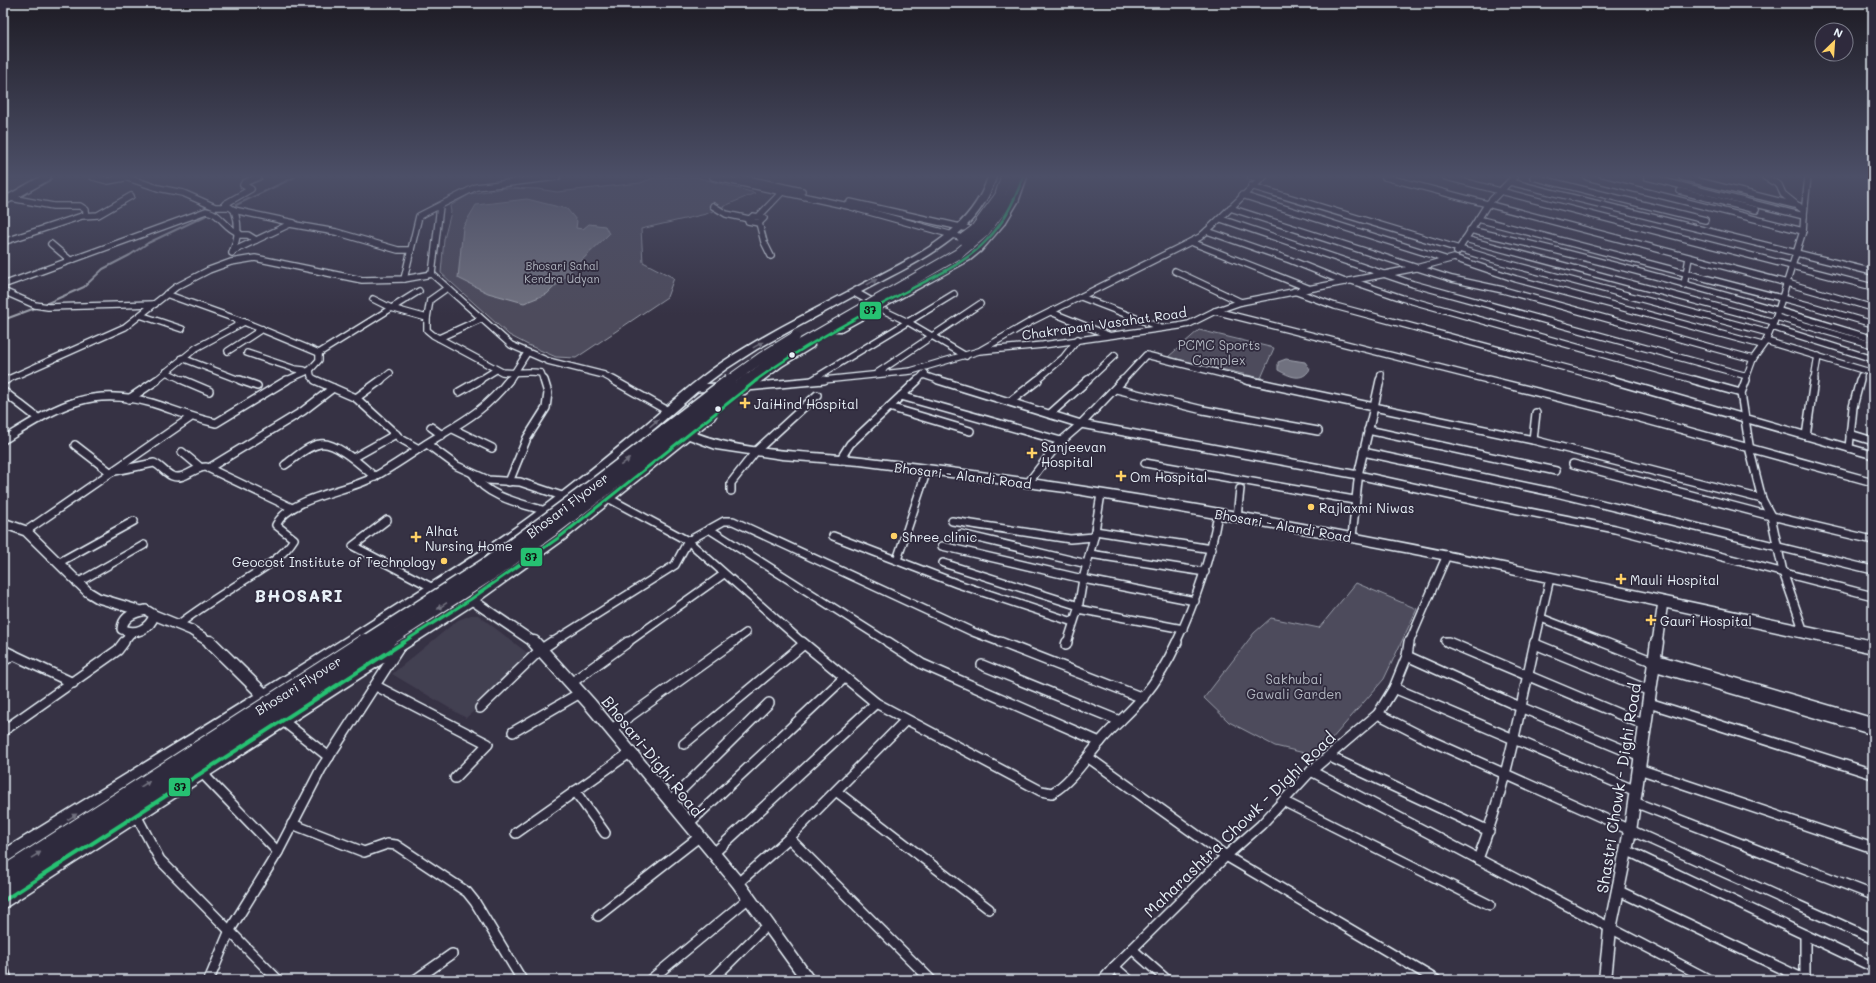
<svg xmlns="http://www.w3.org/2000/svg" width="1876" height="983" viewBox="0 0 1876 983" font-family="Mali,sans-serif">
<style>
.built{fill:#433f51}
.green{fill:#4d4b5c;stroke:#9a9eaa}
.water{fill:#70717f;stroke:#a0a4af}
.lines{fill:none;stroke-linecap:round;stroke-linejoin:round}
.stream{stroke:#a0a4af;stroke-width:2}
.minor-far2-casing{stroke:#e8f1f8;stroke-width:8}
.minor-far1-casing{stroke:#e8f1f8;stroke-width:10}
.minor-casing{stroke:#e8f1f8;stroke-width:12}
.tertiary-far2-casing{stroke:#e8f1f8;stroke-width:10}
.tertiary-far1-casing{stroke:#e8f1f8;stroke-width:12}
.tertiary-casing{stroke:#e8f1f8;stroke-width:15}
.primary-casing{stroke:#e8f1f8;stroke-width:3}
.minor-far2{stroke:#2f2a3d;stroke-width:5.5}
.minor-far1{stroke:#2f2a3d;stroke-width:7}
.minor{stroke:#2f2a3d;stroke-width:9}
.tertiary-far2{stroke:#2f2a3d;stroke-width:7}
.tertiary-far1{stroke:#2f2a3d;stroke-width:9}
.tertiary{stroke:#2f2a3d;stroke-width:12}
.primary{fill:#2f2a3d;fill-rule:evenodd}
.trunk-bridge-far2-casing{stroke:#e8f1f8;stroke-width:12;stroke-linecap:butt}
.trunk-bridge-far1-casing{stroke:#e8f1f8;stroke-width:15;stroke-linecap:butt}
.trunk-bridge-casing{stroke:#e8f1f8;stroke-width:18;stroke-linecap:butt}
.trunk-bridge-far2{stroke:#2f2a3d;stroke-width:10}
.trunk-bridge-far1{stroke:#2f2a3d;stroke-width:12}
.trunk-bridge{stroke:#2f2a3d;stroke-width:16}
.bus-1-far2-casing{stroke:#2f2a3d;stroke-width:5}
.bus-1-far1-casing{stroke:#2f2a3d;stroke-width:6}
.bus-1-casing{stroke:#2f2a3d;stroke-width:7}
.bus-1-far2{stroke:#26c172;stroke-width:2.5}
.bus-1-far1{stroke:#26c172;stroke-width:3}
.bus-1{stroke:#26c172;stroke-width:4}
.oneway{fill:#70707e}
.bus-dot{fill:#e8f1f8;stroke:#2f2a3d;stroke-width:1.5}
.poi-dot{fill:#ffd166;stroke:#2f2a3d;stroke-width:1.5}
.labels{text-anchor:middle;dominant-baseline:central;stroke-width:3.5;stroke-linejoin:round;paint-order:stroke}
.far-park-label{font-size:11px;fill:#b2b7c1;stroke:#2f2a3d}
.street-label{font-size:13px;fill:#e8f1f8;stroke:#2f2a3d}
.park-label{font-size:13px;fill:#b2b7c1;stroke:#2f2a3d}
.poi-label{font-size:13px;fill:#e8f1f8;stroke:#2f2a3d;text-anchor:start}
.near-street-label{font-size:16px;fill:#e8f1f8;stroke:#2f2a3d}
.district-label{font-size:17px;font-weight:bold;letter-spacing:1px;fill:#e8f1f8;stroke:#2f2a3d}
.line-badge{stroke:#2f2a3d;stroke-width:1.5}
.pale-badge-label{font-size:11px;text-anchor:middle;font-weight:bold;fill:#111}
</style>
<rect width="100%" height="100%" fill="#363244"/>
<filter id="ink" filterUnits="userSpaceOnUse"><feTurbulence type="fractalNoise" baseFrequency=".025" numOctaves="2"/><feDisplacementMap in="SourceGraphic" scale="8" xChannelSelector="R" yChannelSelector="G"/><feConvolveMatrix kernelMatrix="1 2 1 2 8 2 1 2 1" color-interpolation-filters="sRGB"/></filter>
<g filter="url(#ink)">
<g class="built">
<polygon points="3,177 55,177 3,207"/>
<polygon points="471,615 478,615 534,658 466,718 392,674 458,620"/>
</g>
<g class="green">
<polygon points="656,177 696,177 755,193 706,214 641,229 643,262 674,278 667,297 576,358 556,357 528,345 509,335 441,273 444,239 451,212 450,206 470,194 504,188 538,189 557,192 640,183"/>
<polygon points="1199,330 1274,348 1261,378 1168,357"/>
<polygon points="1356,583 1417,609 1384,679 1317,756 1275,746 1229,722 1204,698 1254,633 1271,618 1319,628"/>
</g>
<g class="water">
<polygon points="527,199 567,209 577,221 576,228 583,229 589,224 605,226 609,234 547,294 524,303 488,293 458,278 463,227 476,205"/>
<path d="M1286 359 1305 362 1310 369C1302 383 1289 376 1278 370V362Z"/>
</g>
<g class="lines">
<g class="stream">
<polyline points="236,205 295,177"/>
<polyline points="43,305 84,287 103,269 130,255 148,243 205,216"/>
<polyline points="3,320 38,307"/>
</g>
<defs>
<g id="minor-far2">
<polyline points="93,177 108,181 130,177"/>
<polyline points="713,177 848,206 967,239"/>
<polyline points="738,177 802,191"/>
<polyline points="1251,177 1259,180"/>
<polyline points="1385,177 1787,283 1873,308"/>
<polyline points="1446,177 1873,287"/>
<polyline points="1533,177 1705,220"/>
<polyline points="1587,177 1803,231"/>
<polyline points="1647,177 1804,216 1803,231 1776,317 1766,341 1753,359 1745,381"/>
<polyline points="1682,177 1799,206"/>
<polyline points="1765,177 1779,185 1783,194 1803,210 1804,216"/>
<polyline points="128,178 158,188 183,193 215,207 228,207"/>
<polyline points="1510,182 1873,272"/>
<polyline points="1251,186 1499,261 1769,333"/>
<polyline points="1680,191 1756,210"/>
<polyline points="1242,195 1445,259"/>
<polyline points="11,198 53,206 80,206 86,210 86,215"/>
<polyline points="850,202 978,231"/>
<polyline points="713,206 726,214 749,219"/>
<polyline points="1230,208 1452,279 1503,290 1753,359"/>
<polyline points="234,210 294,223"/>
<polyline points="1804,214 1808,177"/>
<polygon points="753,216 764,218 759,223 748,221"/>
<polyline points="759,216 782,192"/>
<polyline points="1221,219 1413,284 1747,376"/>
<polyline points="1478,219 1808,305 1873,324"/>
<polyline points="759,223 764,242 771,256"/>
<path d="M1470 230C1606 261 1740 298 1873 339"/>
<polyline points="1207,231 1290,260 1345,282"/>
<polyline points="239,235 248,235 256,240"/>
<polyline points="1465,239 1774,322"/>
<polyline points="3,242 82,216 98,215 131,196"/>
<polyline points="1191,242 1308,288"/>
<polyline points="51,244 70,260"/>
<polyline points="233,251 290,224 336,232 398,250 411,250"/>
<polyline points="1457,252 1487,205 1514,177"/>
<path d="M232 253C238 238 240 225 234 210L225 204 251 189 243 185 244 183 259 177"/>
<polyline points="1175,271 1241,302"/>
<polyline points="432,274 511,345 548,361 604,375 615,381"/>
<polyline points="432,274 440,206"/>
<polyline points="404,279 419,216 476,187 557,177"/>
<polyline points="1352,281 1402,298 1698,381"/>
<path d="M3 285 206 211C220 212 224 228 239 233"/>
<polyline points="1684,285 1689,258"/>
<polyline points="3,291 35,305 48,307 155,304"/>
<polyline points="1294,291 1335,306 1615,381"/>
<polyline points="166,294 244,322 319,353"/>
<polyline points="1081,297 1159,327"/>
<path d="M373 299 391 308 427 318V330L433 335 502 372C515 374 528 370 541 373L544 381"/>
<polyline points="885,311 908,322 966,356"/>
<polyline points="1215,311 1492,381"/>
<polyline points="1051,312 1108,335"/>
<polyline points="143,316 182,329"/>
<polyline points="1776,317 1873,345"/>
<polyline points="427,318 430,300 447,288"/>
<polyline points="1772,327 1873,359"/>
<polyline points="439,338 481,319"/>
<polyline points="1766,341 1873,373"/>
<path d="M981 350 1030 322 1200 237C1222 218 1241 196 1264 177"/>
<polyline points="228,351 262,329"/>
<polyline points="247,353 295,369 304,370"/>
<polyline points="182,358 242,381"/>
<polyline points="166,372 185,381"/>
<polyline points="877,373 980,304"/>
<polyline points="923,375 941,381"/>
<polyline points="812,380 954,294"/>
<polyline points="4,381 125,327 176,287 209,270 231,262 255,258 362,280 404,279 432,274"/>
<polyline points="155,381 196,348 244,322"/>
<polyline points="285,381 310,370"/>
<polyline points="316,381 311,376 310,370 319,360 319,353 419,291"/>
<polyline points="380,381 390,373"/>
<polyline points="478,381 496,370"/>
<polyline points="509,381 527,353"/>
<polyline points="814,381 911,371 979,351 1043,345 1179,326 1189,324 1215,311 1241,302 1416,268 1454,258 1516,279 1762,345"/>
<polyline points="917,381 925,373"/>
<polyline points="1036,381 1064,357 1078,339"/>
<polyline points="1087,381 1115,355"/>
<polyline points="1122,381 1146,355 1251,381"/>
<polyline points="1380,381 1381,374"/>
<polyline points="1814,381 1818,356"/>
<polyline points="1860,381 1861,376"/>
</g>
<g id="minor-far1">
<polyline points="183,380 209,391"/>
<polyline points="240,380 257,386"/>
<polyline points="315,380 356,398 401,439 419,449"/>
<polyline points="613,380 668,411"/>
<polyline points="938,380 1081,424 1358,475 1499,506 1615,529 1873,596"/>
<polyline points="1246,380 1374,407 1359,471 1352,537"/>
<polyline points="1380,380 1374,407 1533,440 1762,499"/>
<polyline points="1488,380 1629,415 1873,482"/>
<polyline points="1612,380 1873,455"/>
<polyline points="1694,380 1741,393"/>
<polyline points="1746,380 1741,393 1750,451 1762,499 1771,516 1783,572 1804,632"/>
<polyline points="3,381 6,380"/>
<polyline points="747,387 824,380"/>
<polyline points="695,388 719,387"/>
<polyline points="1116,389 1203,410 1318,431"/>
<polyline points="3,391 39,419"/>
<polyline points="459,392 480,380"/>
<polyline points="901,396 1061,441"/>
<polyline points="356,398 381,380"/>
<polyline points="129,399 157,380"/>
<polyline points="1011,401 1038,380"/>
<polyline points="889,407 970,431"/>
<polyline points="1050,414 1088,380"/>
<polyline points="431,427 442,435"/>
<polyline points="453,429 492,448"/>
<polyline points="1368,430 1556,471"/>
<polyline points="1850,434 1873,441"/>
<polyline points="1806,436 1814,380"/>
<path d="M3 440C56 408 87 385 152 403 174 410 192 418 216 423L287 380"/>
<polyline points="1533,440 1536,413"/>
<polyline points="427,444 457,466 488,480 520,482 565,497"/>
<path d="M75 445 110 472 154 463C161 466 165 473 172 476 184 481 194 467 206 467L292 508"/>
<polyline points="1849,448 1853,407 1860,380"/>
<polyline points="182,452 200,467"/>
<polyline points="1363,452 1552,492 1873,570"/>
<polyline points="353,458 396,434"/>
<polyline points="840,460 850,444 918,380"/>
<polyline points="1145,463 1354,500"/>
<polyline points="1573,464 1771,516 1873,540"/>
<path d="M285 465C295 458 307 446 320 444 336 441 363 467 375 477"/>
<polyline points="209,468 303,411 333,388"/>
<path d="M473 474C487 498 524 504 549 512"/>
<polyline points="509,482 527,438 546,408 548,393 544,380"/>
<polyline points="1028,483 1058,444 1081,424 1123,380"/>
<polyline points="731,491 731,483 756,451 817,395"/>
<polyline points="608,498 688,541 724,521 733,521 973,632 1002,643"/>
<polyline points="1237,517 1240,489"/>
<polyline points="387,520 353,546 433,588"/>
<polyline points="952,521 1070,539 1094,537"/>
<polyline points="709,529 889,643"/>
<polyline points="26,531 190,418"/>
<polyline points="1095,531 1212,549"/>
<polyline points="961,534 1087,564"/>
<polyline points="833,536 958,584 1073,622"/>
<polyline points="942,546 1083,579 1195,601"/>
<polyline points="1090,554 1205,572"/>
<polyline points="897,560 927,470"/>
<polyline points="58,563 134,521"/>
<polyline points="943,563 1079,606"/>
<polyline points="77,583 144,545"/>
<polyline points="1078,609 1183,629"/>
<polyline points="1541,618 1606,643"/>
<path d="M178 625C197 610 217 598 237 585 257 572 282 559 294 539L276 525C290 497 345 492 372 478 391 468 408 456 426 444 460 423 484 412 509 380"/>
<polyline points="1445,641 1451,643"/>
<polyline points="123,643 132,632"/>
<polyline points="551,643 675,565 688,541 803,643"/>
<polyline points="627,643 724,574"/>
<polyline points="732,643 746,633"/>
<polyline points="1067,643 1078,609 1083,579 1094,537 1101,494"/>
<path d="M1176 643C1196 601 1210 560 1218 514"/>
<polyline points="1409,643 1447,555"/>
<polyline points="1535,643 1550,578"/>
</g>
<g id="minor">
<path d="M802 642 876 703 1041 791 1052 793C1072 781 1085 759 1100 742 1113 726 1130 713 1143 697 1157 680 1168 662 1177 642"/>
<polyline points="888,642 922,664 1100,742"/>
<polyline points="1000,642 1143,698"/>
<polyline points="1448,642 1645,725"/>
<path d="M1535 642C1519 715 1505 789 1478 859L1710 980"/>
<polyline points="1603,642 1654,662"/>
<polyline points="1535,644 1650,691"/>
<polyline points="1066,645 1067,642"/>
<polyline points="3,650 73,683"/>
<polyline points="1407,656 1520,707 1641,757"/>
<polyline points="1655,659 1873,723"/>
<polyline points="3,661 14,655"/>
<polyline points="982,665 1120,721"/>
<polyline points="1654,666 1873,730"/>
<polyline points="571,683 628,642"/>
<polyline points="376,686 488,744 455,778"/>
<polyline points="1394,688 1636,791"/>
<polyline points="1649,703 1873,774"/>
<polyline points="480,708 540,650 552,642"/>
<polyline points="1378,714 1427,739 1873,939"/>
<polyline points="283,721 329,757"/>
<polyline points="612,729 733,642"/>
<polyline points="3,731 118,650 124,642"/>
<polyline points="513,732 580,693"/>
<polyline points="684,744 804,644"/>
<polyline points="1328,756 1489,831"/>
<polyline points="1089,758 1226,856 1436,980"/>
<polyline points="1639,769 1873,848"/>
<polyline points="1311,771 1478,859"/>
<polyline points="202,773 278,852"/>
<polyline points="575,791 605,833"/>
<polyline points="836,791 989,909"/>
<polyline points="670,801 769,703"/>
<polyline points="1283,801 1490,905"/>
<polyline points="1634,802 1873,895"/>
<polyline points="136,815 160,860 278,980"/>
<polyline points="292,824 364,852 387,844 396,845 467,892 475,902 522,980"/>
<polyline points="688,824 844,678"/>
<polyline points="516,833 631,752"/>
<polyline points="789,838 931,980"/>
<polyline points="1626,850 1873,967"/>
<polyline points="714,853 876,703"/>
<polyline points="738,883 789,838 906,720"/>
<polyline points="1617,890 1806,980"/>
<polyline points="598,916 699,837"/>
<polyline points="1805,935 1805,979"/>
<polyline points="1132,949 1167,980"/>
<polyline points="3,967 7,980"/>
<polyline points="1114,967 1129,980"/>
<polyline points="209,980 230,930 278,852 321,769 399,648"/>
<polyline points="415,980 452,954"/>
<polyline points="650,980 749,898"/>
<polyline points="712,980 768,924"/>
<polyline points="1103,980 1114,967 1226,856 1261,825 1311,771 1378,714 1394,688 1407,656 1409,642"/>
</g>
<polyline id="tertiary-far2" points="3,202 47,177"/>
<g id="tertiary-far1">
<polyline points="3,523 26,531 88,592 98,598 141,611"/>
<polyline points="466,596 535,643"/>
<path d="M146 610 154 615C150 629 135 636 122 629 123 616 135 612 146 610Z"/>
<polyline points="154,615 191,630 211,643"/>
<polyline points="1657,643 1663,602"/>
</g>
<g id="tertiary">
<polyline points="210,642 269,700"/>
<polyline points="534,642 590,704 738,883 808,980"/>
<polyline points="1605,980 1610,929 1630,831 1657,642"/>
</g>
<g id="primary">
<path d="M988 177H996C977 239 913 264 861 292L879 302C920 280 971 260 998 221 1007 208 1013 192 1019 177H1027L1018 202 1006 222 981 251 970 260 841 331H833L832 329 872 306 854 296 757 349 726 369 706 384 601 475 537 524 485 561 271 700 3 867V850C123 776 243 703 362 627 418 591 475 557 528 518 569 488 608 456 646 424 671 403 694 381 721 363 763 335 808 313 853 289 904 261 969 237 988 177Z"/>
<polygon points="809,342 813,343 814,345 813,347 782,366 745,394 737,394 736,392 737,390 774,362"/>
<path d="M710 412 716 416 714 419 696 433C749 453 807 451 862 457 930 465 997 474 1065 484 1336 524 1604 584 1873 641V653L1447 560 1331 538 1065 492 860 465 782 459 716 449 689 439 565 539 476 603 3 909V891L466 595 557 533 706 413Z"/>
</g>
</defs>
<use href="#minor-far2" class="minor-far2-casing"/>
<use href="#minor-far1" class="minor-far1-casing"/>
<use href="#minor" class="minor-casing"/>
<use href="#tertiary-far2" class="tertiary-far2-casing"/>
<use href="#tertiary-far1" class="tertiary-far1-casing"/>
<use href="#tertiary" class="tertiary-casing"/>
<use href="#primary" class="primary-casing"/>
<use href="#minor-far2" class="minor-far2"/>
<use href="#minor-far1" class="minor-far1"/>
<use href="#minor" class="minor"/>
<use href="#tertiary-far2" class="tertiary-far2"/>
<use href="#tertiary-far1" class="tertiary-far1"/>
<use href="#tertiary" class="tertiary"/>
<use href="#primary" class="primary"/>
<defs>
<g id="trunk-bridge-far2">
<polyline points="963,239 975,230 1000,196 1006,177"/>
<polyline points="729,381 761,358 795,337"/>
<polyline points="747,381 772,361 958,254 984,232 1010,197 1016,177"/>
</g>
<g id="trunk-bridge-far1">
<polyline points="363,643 488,563 599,481 730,380"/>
<polyline points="384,643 497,570 551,531 748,380"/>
</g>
<g id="trunk-bridge">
<polyline points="3,875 365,642"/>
<polyline points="3,892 386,642"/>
</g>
</defs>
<use href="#trunk-bridge-far2" class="trunk-bridge-far2-casing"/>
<use href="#trunk-bridge-far1" class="trunk-bridge-far1-casing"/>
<use href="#trunk-bridge" class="trunk-bridge-casing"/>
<use href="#trunk-bridge-far2" class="trunk-bridge-far2"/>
<use href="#trunk-bridge-far1" class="trunk-bridge-far1"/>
<use href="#trunk-bridge" class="trunk-bridge"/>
<defs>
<path id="bus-1-far2" d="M755 381C802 346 854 319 905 292 933 277 965 264 987 240 1005 222 1015 200 1023 177"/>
<polyline id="bus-1-far1" points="402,643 471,599 561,536 757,380"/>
<polyline id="bus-1" points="3,901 404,642"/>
</defs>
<use href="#bus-1-far2" class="bus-1-far2-casing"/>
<use href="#bus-1-far1" class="bus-1-far1-casing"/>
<use href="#bus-1" class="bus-1-casing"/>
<use href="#bus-1-far2" class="bus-1-far2"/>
<use href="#bus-1-far1" class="bus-1-far1"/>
<use href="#bus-1" class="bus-1"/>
</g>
<defs><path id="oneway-solid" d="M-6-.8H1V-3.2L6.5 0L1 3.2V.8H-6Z"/></defs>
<g class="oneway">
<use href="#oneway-solid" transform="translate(872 282) rotate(-29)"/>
<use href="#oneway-solid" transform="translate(758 345) rotate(-29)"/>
<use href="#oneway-solid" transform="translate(654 423) rotate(-41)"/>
<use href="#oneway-solid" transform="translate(625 462) rotate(-38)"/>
<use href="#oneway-solid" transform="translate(442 606) rotate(146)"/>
<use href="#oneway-solid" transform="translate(145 784) rotate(-33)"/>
<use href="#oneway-solid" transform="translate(72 817) rotate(-32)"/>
<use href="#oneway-solid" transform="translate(36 855) rotate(-32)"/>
</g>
</g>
<linearGradient id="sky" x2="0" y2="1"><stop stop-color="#1e1c25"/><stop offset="0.56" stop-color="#4c4f67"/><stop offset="1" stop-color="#4c4f67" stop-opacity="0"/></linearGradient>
<rect width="1876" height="315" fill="url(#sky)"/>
<g class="bus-dot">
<circle cx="792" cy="355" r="3.5"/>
<circle cx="718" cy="409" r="3.5"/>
</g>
<g class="poi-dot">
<path d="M743 397h4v4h4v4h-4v4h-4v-4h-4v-4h4z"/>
<path d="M1030 447h4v4h4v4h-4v4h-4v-4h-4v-4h4z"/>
<path d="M1119 470h4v4h4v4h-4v4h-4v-4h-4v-4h4z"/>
<circle cx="1311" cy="507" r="4"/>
<circle cx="894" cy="536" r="4"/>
<path d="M414 531h4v4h4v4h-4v4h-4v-4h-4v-4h4z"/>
<circle cx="444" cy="561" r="4"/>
<path d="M1619 573h4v4h4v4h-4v4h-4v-4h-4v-4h4z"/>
<path d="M1649 614h4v4h4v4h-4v4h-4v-4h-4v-4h4z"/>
</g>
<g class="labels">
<g class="far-park-label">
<text x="562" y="265">Bhosari Sahal<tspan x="562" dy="13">Kendra Udyan</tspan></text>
</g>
<g class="street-label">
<text transform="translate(1104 323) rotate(-8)">Chakrapani Vasahat Road</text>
<text transform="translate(963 475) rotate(7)">Bhosari - Alandi Road</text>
<text transform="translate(567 505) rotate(-37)">Bhosari Flyover</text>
<text transform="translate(1283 525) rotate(10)">Bhosari - Alandi Road</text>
<text transform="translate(298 685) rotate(-32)">Bhosari Flyover</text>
</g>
<g class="park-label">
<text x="1219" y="344">PCMC Sports<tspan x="1219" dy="15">Complex</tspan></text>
<text x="1294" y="678">Sakhubai<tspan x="1294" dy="15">Gawali Garden</tspan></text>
</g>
<g class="poi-label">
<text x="754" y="403">JaiHind Hospital</text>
<text x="1041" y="446">Sanjeevan<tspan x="1041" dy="15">Hospital</tspan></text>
<text x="1130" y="476">Om Hospital</text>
<text x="1319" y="507">Rajlaxmi Niwas</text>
<text x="425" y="530">Alhat<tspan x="425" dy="15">Nursing Home</tspan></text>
<text x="902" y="536">Shree clinic</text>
<text x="436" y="561" text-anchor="end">Geocost Institute of Technology</text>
<text x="1630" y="579">Mauli Hospital</text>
<text x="1660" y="620">Gauri Hospital</text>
</g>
<g class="near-street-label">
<text transform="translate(653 756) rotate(51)">Bhosari-Dighi Road</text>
<text transform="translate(1618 788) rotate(-81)">Shastri Chowk - Dighi Road</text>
<text transform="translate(1239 824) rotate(-44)">Maharashtra Chowk - Dighi Road</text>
</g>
<g class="district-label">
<text x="299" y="595">BHOSARI</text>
</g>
</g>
<g class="line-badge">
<rect x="859" y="301" width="23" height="19" rx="4" fill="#26c172"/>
<rect x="520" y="547" width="23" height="20" rx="4" fill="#26c172"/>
<rect x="168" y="777" width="23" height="20" rx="4" fill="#26c172"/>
</g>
<g class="pale-badge-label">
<text x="870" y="314">37</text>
<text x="531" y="561">37</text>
<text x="180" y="791">37</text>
</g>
<rect width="1876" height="983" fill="none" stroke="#2f2a3d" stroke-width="16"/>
<rect x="8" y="8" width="1860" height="967" fill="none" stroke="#e8f1f8" stroke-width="1.5" filter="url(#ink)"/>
<g transform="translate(1834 42) rotate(25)"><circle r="19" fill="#2f2a3d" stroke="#797a88"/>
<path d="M0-3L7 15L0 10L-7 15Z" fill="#ffd166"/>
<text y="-6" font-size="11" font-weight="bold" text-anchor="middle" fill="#e8f1f8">N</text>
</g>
</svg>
